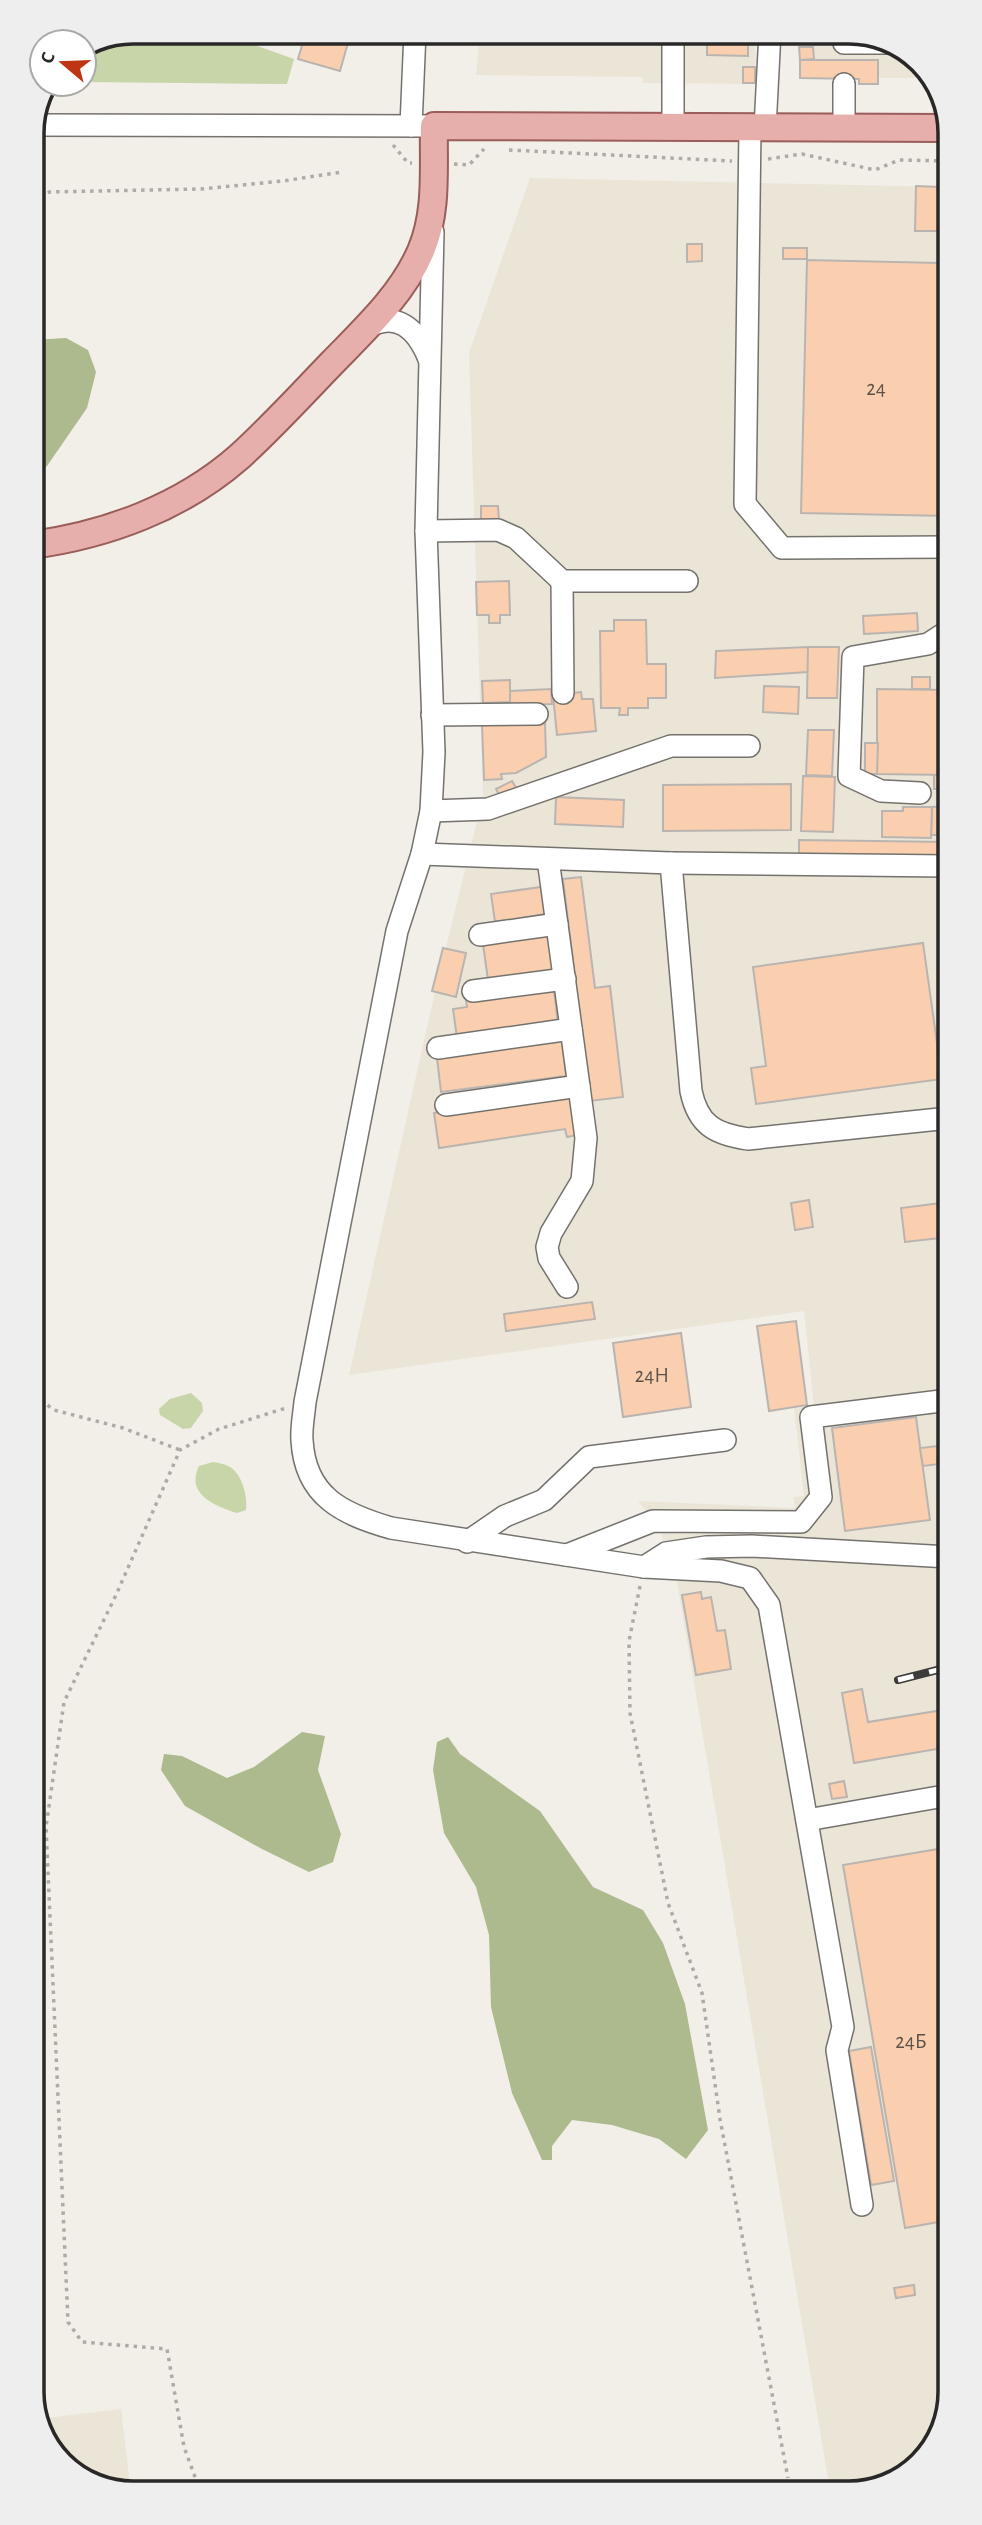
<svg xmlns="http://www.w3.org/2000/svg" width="982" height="2525" viewBox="0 0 982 2525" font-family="'Alegreya Sans',sans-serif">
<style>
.built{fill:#ebe5d8}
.green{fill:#c7d5a8}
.forest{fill:#adba8d}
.building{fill:#facfb0;stroke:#bab4b0;stroke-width:2}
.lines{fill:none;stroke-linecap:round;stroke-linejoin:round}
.minor-casing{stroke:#74726d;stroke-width:24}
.major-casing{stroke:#9a5d59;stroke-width:30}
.path{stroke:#adaba6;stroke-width:3.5;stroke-dasharray:3.5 5;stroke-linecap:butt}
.minor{stroke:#fff;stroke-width:21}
.major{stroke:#e7afac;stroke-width:26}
.rail-casing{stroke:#3d3c3a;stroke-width:8}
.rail{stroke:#fff;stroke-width:5;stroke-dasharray:16;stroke-linecap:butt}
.labels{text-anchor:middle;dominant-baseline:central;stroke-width:5;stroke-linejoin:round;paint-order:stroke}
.number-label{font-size:21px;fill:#5d5248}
.rim{fill:none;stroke:#292826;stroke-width:3.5}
</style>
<rect width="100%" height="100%" fill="#f2efe9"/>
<g class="built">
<polygon points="480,32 756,32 755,84 643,83 642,77 476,75"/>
<polygon points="800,32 856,32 911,53 928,78 879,78 878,84 859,84 859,79 800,78"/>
<polygon points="530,178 947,187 950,2392 929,2454 876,2490 830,2490 676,1576 670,1575 661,1530 638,1501 795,1508 793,1497 804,1496 794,1408 814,1406 804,1311 349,1375 434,996 483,796 469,353"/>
<polygon points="121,2409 131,2493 71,2472 48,2438 46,2418"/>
</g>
<g class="green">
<polygon points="133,32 218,32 294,59 287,84 84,82 84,52"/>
<polygon points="191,1393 202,1403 203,1411 191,1428 183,1429 160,1415 159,1409 170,1399"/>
<path d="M213 1462C219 1463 225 1464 230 1467 242 1474 248 1497 246 1510L237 1513C215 1506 185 1494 199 1466Z"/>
</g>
<g class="forest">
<polygon points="66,338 88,350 96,372 87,408 47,466 32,476 32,340"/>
<polygon points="302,1732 325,1736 318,1770 341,1834 333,1862 309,1872 262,1849 185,1806 161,1770 164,1754 182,1756 227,1778 254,1767"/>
<polygon points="448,1737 460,1754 540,1811 593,1887 643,1910 663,1943 685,2004 708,2130 686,2159 659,2139 612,2125 572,2120 552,2146 552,2160 542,2160 512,2093 491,2007 489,1935 476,1887 444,1833 433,1770 437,1742"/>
</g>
<g class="building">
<polygon points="306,32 351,32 340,71 298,59"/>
<polygon points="707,32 748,32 748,56 707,55"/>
<polygon points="799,47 813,47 814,59 800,60"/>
<polygon points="800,60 878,60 878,84 859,84 859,79 800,78"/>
<rect x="743" y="67" width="12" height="16"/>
<polygon points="916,186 940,187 939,231 915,231"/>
<polygon points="940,187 947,187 948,516 801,513 807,260 939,263"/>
<polygon points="687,244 702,244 702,261 687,262"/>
<rect x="783" y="248" width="24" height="11"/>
<polygon points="481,506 498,506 499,520 481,520"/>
<polygon points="509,581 510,615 500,615 500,623 489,623 489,615 477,615 476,582"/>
<polygon points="917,613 918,631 864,634 863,616"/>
<polygon points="614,620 646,620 647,664 666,664 666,698 648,698 648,708 628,708 628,715 619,715 620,708 601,708 600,631 614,631"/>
<polygon points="808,647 808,672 715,678 716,651"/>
<polygon points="808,647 839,647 837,698 807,698"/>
<rect x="912" y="677" width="18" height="12"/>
<polygon points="510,680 510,702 483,703 482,681"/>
<polygon points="764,686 799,687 798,714 763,712"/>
<polygon points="551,689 552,704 510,705 510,691"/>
<polygon points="877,689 948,690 948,775 877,774"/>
<polygon points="581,692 582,699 593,699 596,731 557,735 553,695"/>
<polygon points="545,722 546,757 516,773 501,774 502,779 484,780 482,724"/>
<polygon points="808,730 834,730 832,776 806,775"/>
<polygon points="865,743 878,743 877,774 865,774"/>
<polygon points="934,775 948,775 948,806 945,807 945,789 934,789"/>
<polygon points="803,776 835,777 833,832 801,831"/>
<polygon points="512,781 518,791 501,799 496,789"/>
<polygon points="791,784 791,830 663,831 663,785"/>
<polygon points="556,797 624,800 623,827 555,824"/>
<polygon points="948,806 948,835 931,835 932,807"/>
<polygon points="903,807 932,807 931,838 882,837 882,811 903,811"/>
<polygon points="799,840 948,842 948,862 799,860"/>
<polygon points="581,877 595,988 610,986 623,1097 590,1101 563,879"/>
<polygon points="541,887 545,914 495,922 491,894"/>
<polygon points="549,935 554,971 488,980 483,944"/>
<polygon points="923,943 942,1079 756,1104 751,1068 766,1066 753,967"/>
<polygon points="443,948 466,953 456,997 432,991"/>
<polygon points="554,989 558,1024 457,1038 453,1009 467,1007 466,1001"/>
<polygon points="562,1041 566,1076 441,1092 437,1058"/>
<polygon points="571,1092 577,1135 567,1137 565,1129 439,1148 434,1113"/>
<polygon points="809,1200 813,1227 795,1230 791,1203"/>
<polygon points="949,1202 949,1237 905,1242 901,1208"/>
<polygon points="592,1302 595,1319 506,1331 504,1314"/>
<polygon points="796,1321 807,1405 769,1411 757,1326"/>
<polygon points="681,1333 691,1407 623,1417 613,1343"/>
<polygon points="916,1417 930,1520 845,1531 832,1428"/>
<polygon points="946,1445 948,1463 923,1466 920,1448"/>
<polygon points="701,1592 702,1599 711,1597 717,1631 725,1630 731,1669 696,1675 682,1595"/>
<polygon points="862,1689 868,1722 949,1709 949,1747 854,1763 842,1693"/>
<polygon points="844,1781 847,1797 832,1799 829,1784"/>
<polygon points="950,1847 950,2220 905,2228 843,1865"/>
<polygon points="871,2047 894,2181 871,2185 849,2051"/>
<polygon points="914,2285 915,2295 896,2298 894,2288"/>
</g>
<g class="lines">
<defs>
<g id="minor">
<polyline points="844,32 844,43 886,43"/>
<polyline points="844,84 844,128"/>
<polyline points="33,125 434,126"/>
<polyline points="411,126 415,32"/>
<polyline points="673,128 673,32"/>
<polyline points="750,128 745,504 782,548 948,547"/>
<polyline points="765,128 770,32"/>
<path d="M433 232 426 531 434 752 431 811 422 854 397 931 305 1402C304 1414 301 1428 302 1440 305 1497 343 1514 391 1528L644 1567 721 1571 750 1578 769 1605 843 2027 837 2050 862 2205"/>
<path d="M365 329C396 309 417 329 429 359"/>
<polyline points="426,531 498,530 516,538 562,581 687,581"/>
<polyline points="562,581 563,693"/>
<polyline points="432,715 537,714"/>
<polyline points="920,793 881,791 849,776 853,657 928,644 948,631"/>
<polyline points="431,811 488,809 671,746 749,746"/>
<path d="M422 854 671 863 691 1091C698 1125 715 1134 748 1139L949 1118"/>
<polyline points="548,859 586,1138 582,1181 551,1233 547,1247 549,1258 567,1287"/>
<polyline points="671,863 948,866"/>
<polyline points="480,935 557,924"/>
<polyline points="473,991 565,979"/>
<polyline points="438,1048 571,1029"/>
<polyline points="446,1105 579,1086"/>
<polyline points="467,1542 505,1516 544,1500 589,1457 725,1440"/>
<polyline points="567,1555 653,1521 801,1522 821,1497 811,1417 949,1400"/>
<polyline points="644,1567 666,1553 706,1547 752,1546 949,1557"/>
<polyline points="807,1820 950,1795"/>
</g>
<path id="major" d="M32 545C107 535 182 507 239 457 272 427 302 394 332 363 365 329 402 295 421 251 438 211 433 168 434 126L947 128"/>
</defs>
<use href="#minor" class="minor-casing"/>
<use href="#major" class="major-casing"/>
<g class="path">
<polyline points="393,145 408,163 412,163"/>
<polyline points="509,150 732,161"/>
<polyline points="768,159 802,154 875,170 899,160 947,161"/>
<polyline points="454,164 469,165 484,149"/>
<polyline points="32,199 49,192 201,189 283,181 342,172"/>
<polyline points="34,1395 54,1410 123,1428 180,1450"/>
<polyline points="640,1586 629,1641 630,1713 668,1903 702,1993 720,2119 788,2478"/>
<polyline points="201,2493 184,2447 167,2349 82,2342 68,2322 46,1827 64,1702 116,1595 180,1450 219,1429 286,1408"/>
</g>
<use href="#minor" class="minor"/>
<use href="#major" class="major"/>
<defs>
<polyline id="rail" points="898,1680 949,1667"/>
</defs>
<use href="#rail" class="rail-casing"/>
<use href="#rail" class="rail"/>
</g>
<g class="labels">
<g class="number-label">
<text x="876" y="388">24</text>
<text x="652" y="1375">24Н</text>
<text x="911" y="2041">24Б</text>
</g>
</g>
<path d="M0 0H982V2525H0ZM133 44H849A89 89 0 0 1 938 133V2392A89 89 0 0 1 849 2481H133A89 89 0 0 1 44 2392V133A89 89 0 0 1 133 44Z" fill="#eee" fill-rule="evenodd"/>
<path class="rim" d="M133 44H849A89 89 0 0 1 938 133V2392A89 89 0 0 1 849 2481H133A89 89 0 0 1 44 2392V133A89 89 0 0 1 133 44Z"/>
<g transform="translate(63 63) rotate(289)"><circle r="33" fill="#ffffff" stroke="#a9a9a8" stroke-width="2"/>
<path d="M0-5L12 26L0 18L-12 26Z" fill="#bf3514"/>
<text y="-10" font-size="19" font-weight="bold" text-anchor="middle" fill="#292826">С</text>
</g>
</svg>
